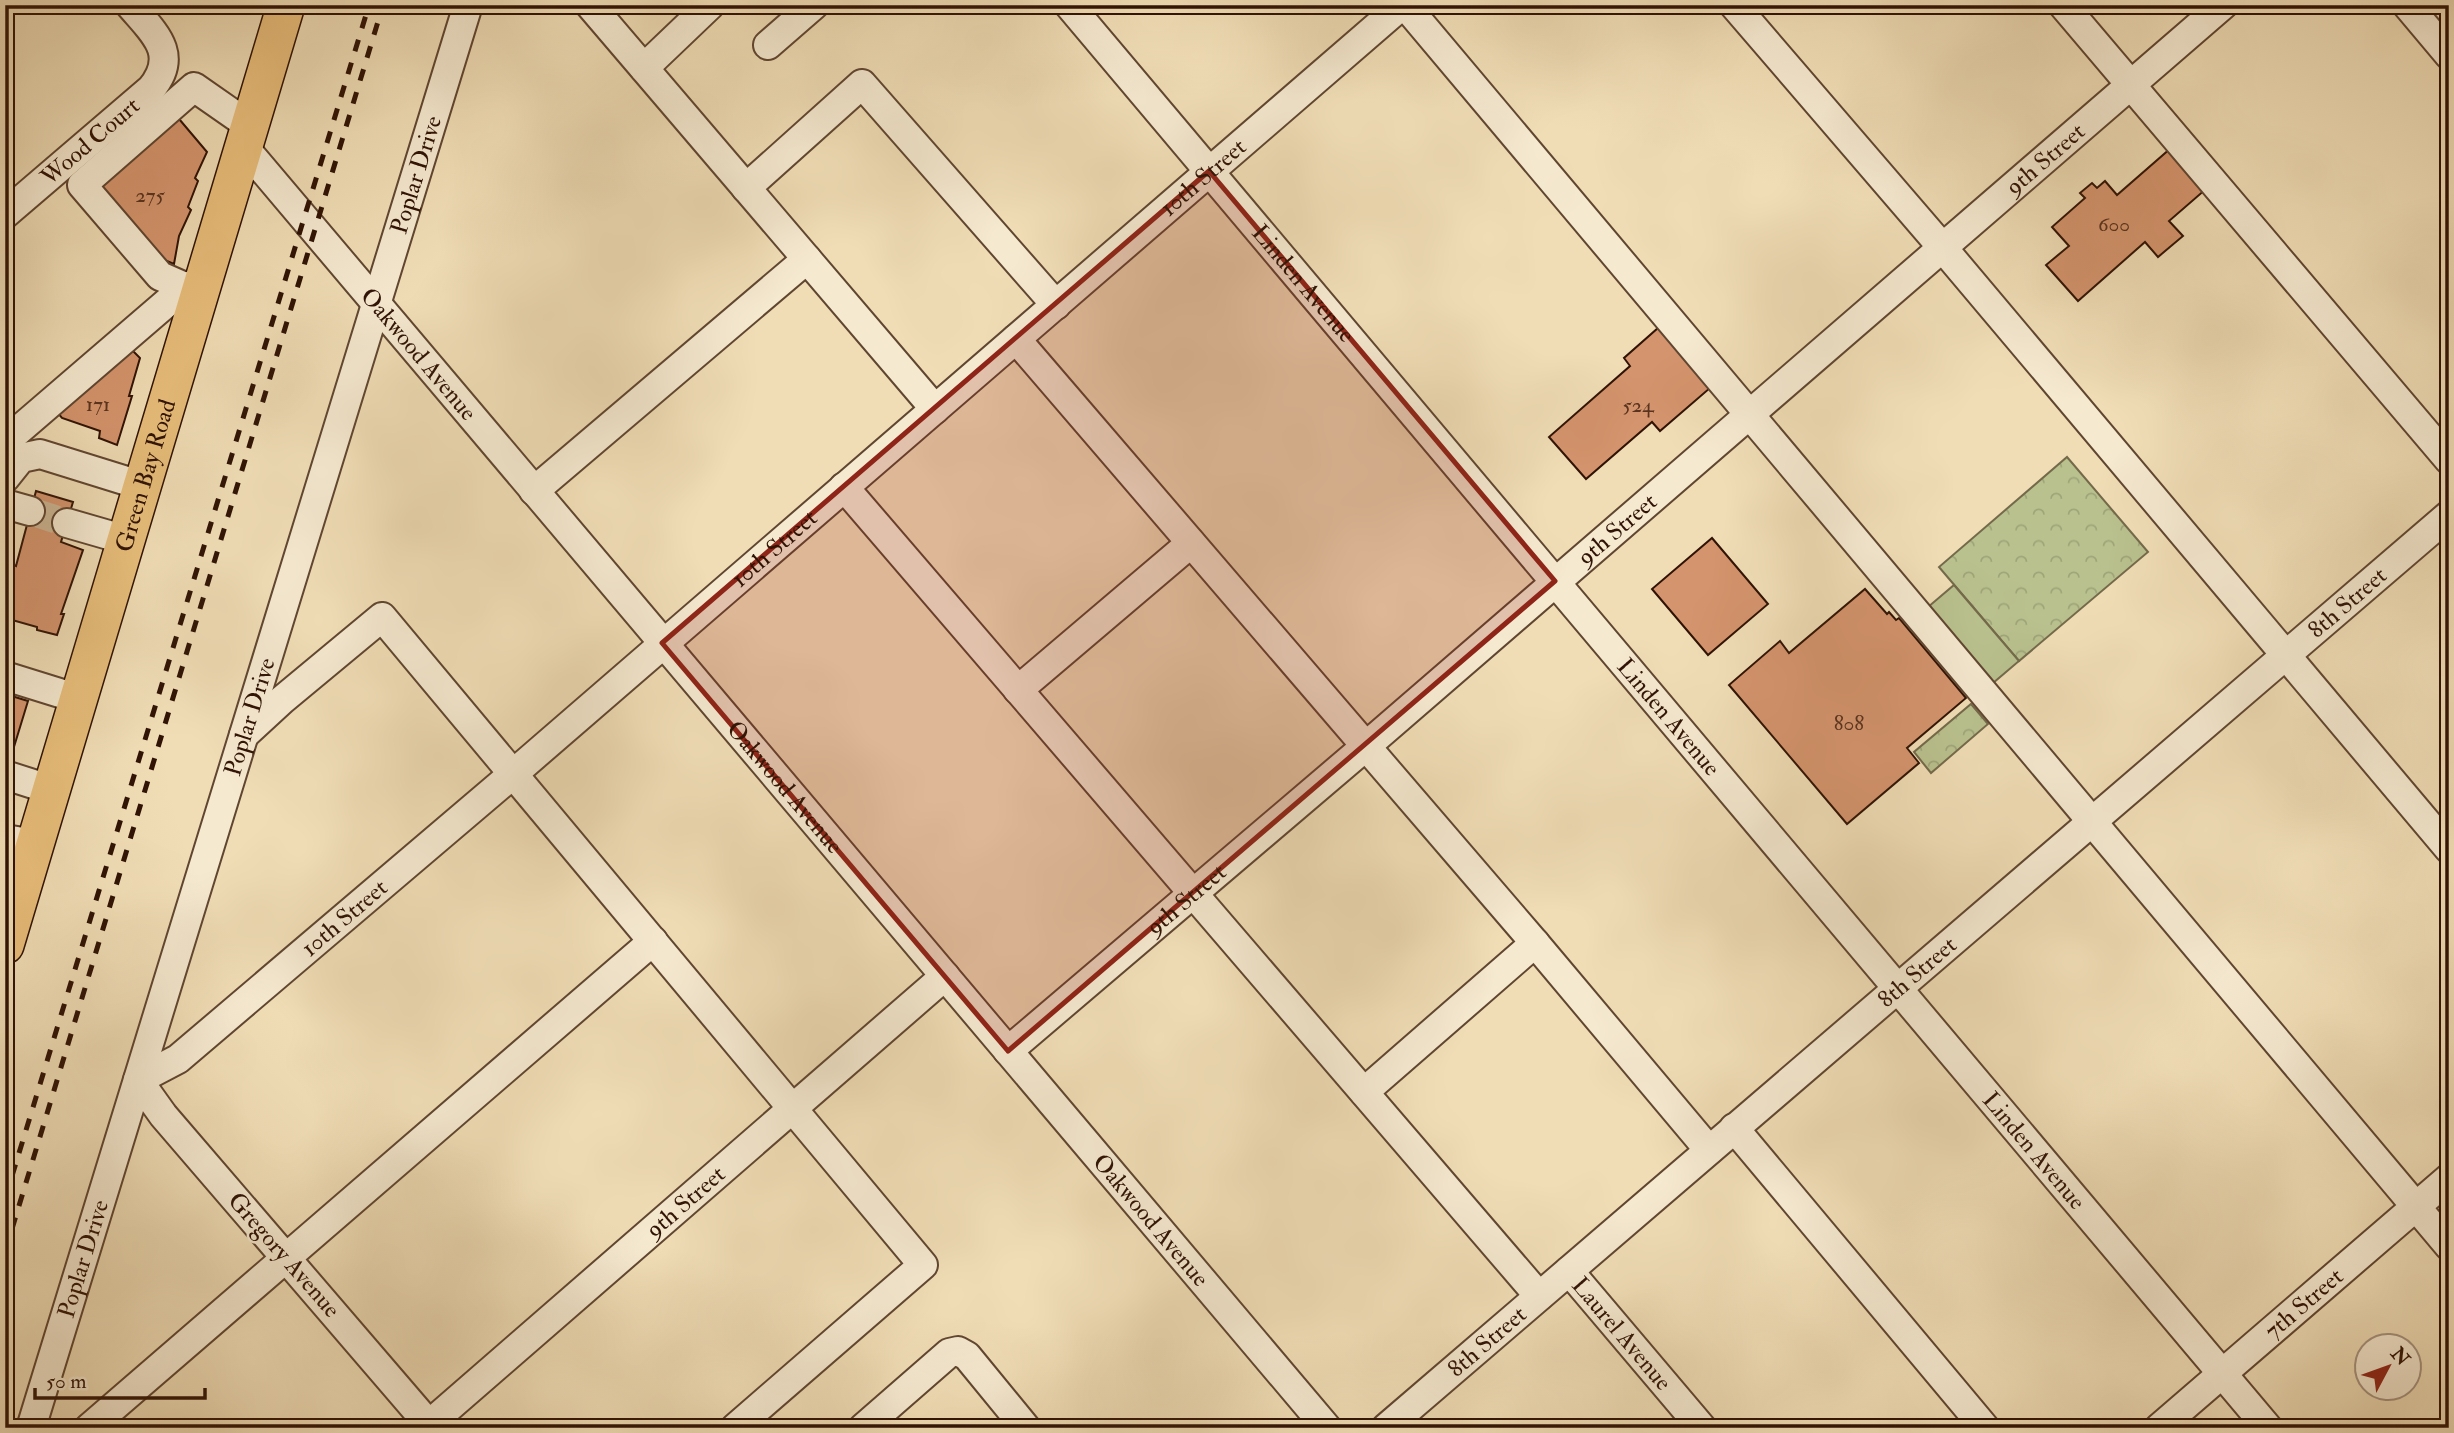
<svg xmlns="http://www.w3.org/2000/svg" width="2454" height="1433" viewBox="0 0 2454 1433" font-family="'IM FELL Double Pica',serif">
<style>
.park{fill:url(#park-crowns);stroke:#746a4a;stroke-width:2}
.garden{fill:#b9c18e;stroke:#746a4a;stroke-width:2}
.building{fill:#d4946d;stroke:#301305;stroke-width:2}
.lines{fill:none;stroke-linecap:round;stroke-linejoin:round}
.minor-tunnel{stroke:#cab593;stroke-width:28;stroke-dasharray:28 14;stroke-linecap:butt}
.minor-casing{stroke:#604631;stroke-width:32}
.major-casing{stroke:#301305;stroke-width:40}
.minor{stroke:#f5e9d0;stroke-width:28}
.major{stroke:#e8be7b;stroke-width:37}
.rail{stroke:#301305;stroke-width:5;stroke-dasharray:12 12;stroke-linecap:butt}
.marked{fill:#8f2418;fill-opacity:0.2;stroke:#8f2418;stroke-width:5;stroke-linejoin:round}
.labels{text-anchor:middle;dominant-baseline:central;stroke-width:5;stroke-linejoin:round;paint-order:stroke}
.number-label{font-size:21px;fill:#59331f}
.street-label{font-size:24px;fill:#301305;stroke:#f5e9d0}
</style>
<defs>
<pattern id="park-crowns" width="20" height="18" patternUnits="userSpaceOnUse" patternTransform="scale(1.75)"><rect width="20" height="18" fill="#b9c18e"/><path d="M2 6a3 3 0 1 1 6 0M12 15a3 3 0 1 1 6 0" fill="none" stroke="#9fa579"/></pattern>
</defs>
<rect width="100%" height="100%" fill="#f0ddb6"/>
<filter id="stains"><feTurbulence type="fractalNoise" baseFrequency=".00286" numOctaves="4"/><feColorMatrix values="0 0 0 0 .2 0 0 0 0 .09 0 0 0 0 .02 0 0 0 .5 -.17"/></filter>
<radialGradient id="worn" r=".72"><stop offset=".6" stop-color="#630" stop-opacity="0"/><stop offset="1" stop-color="#630" stop-opacity=".3"/></radialGradient>
<g class="park">
<polygon points="2067,457 2148,552 2019,661 1939,567"/>
<polygon points="1971,704 1988,724 1931,773 1914,752"/>
</g>
<polygon class="garden" points="1954,585 2019,661 1993,683 1928,607"/>
<g class="building">
<polygon points="174,113 207,152 195,178 198,181 188,207 191,210 179,236 174,264 162,259 96,183"/>
<polygon points="2171,148 2206,189 2169,221 2183,236 2158,257 2145,242 2078,301 2046,265 2069,246 2052,227 2085,198 2080,193 2092,183 2097,188 2105,181 2117,195"/>
<polygon points="1658,328 1710,388 1660,431 1652,422 1586,479 1549,437 1630,366 1624,358"/>
<polygon points="131,349 140,358 129,396 132,396 117,445 99,438 100,431 62,418 57,412"/>
<polygon points="36,491 73,502 61,542 83,550 61,614 64,614 57,635 37,630 37,627 5,618 5,599 8,587 6,587 12,564 16,566"/>
<polygon points="1712,538 1768,604 1708,655 1652,589"/>
<polygon points="1865,589 1887,614 1889,612 1896,620 1899,618 1966,698 1907,748 1919,763 1847,824 1729,685 1780,641 1789,653"/>
<polygon points="5,694 28,701 10,760 5,758"/>
</g>
<g class="lines">
<polyline class="minor-tunnel" points="30,511 67,523"/>
<defs>
<g id="minor">
<polyline points="590,5 935,409"/>
<path id="s1" d="M1069 5 2268 1428"/>
<polyline points="1405,5 2449,1246"/>
<polyline points="1734,5 1942,247 2449,849"/>
<polyline points="2063,5 2449,460"/>
<polyline points="2407,5 2449,55"/>
<polyline points="768,45 814,5"/>
<polyline points="644,68 710,5"/>
<path id="s2" d="M244 147 1327 1428"/>
<polyline points="746,188 862,84 1056,305"/>
<path id="s3" d="M5 214 151 89C180 54 154 33 130 5"/>
<polyline points="185,287 160,276 82,185 194,87 250,126"/>
<polyline points="1016,339 1535,943 1709,1150"/>
<polyline points="5,442 185,287 201,283"/>
<polyline points="5,478 21,458 40,454 143,486"/>
<polyline points="844,487 1539,1296"/>
<polyline points="534,491 807,259"/>
<polyline points="5,504 30,511"/>
<polyline points="67,523 126,540"/>
<polyline points="5,676 79,699"/>
<polyline points="1018,690 1191,543"/>
<polyline points="244,735 282,700 382,617 923,1265 735,1428"/>
<polyline points="5,775 52,790"/>
<polyline points="5,839 35,844"/>
<path id="s4" d="M1008 1051 1365 747 2223 5"/>
<polyline points="1364,1092 1535,943"/>
<polyline points="1734,1128 1985,1428"/>
<path id="s5" d="M1569 1271 1702 1428"/>
<path id="s6" d="M31 1428 468 5"/>
<polyline points="89,1428 653,941"/>
<path id="s7" d="M425 1428 945 976"/>
<path id="s8" d="M432 1428 163 1115 138 1080 178 1059 513 774 1402 5"/>
<polyline points="863,1428 949,1353 958,1351 967,1356 1026,1428"/>
<path id="s9" d="M1386 1428 2449 515"/>
<path id="s10" d="M2159 1428 2449 1178"/>
</g>
<g id="major">
<path id="s11" d="M5 945 286 5"/>
</g>
</defs>
<use href="#minor" class="minor-casing"/>
<use href="#major" class="major-casing"/>
<use href="#minor" class="minor"/>
<use href="#major" class="major"/>
<g class="rail">
<polyline points="5,1199 369,5"/>
<polyline points="5,1252 383,5"/>
</g>
</g>
<path class="marked" d="M1209 171 1555 581 1008 1051 662 643Z"/>
<g class="labels">
<g class="number-label">
<text x="150" y="195">275</text>
<text x="2114" y="224">600</text>
<text x="98" y="404">171</text>
<text x="1638" y="405">524</text>
<text x="1849" y="723">808</text>
</g>
<g class="street-label">
<text stroke="none"><textPath href="#s3" startOffset="112">Wood Court</textPath></text>
<text stroke="none"><textPath href="#s4" startOffset="1368">9th Street</textPath></text>
<text stroke="none"><textPath href="#s6" startOffset="1311">Poplar Drive</textPath></text>
<text stroke="none"><textPath href="#s8" startOffset="1853">10th Street</textPath></text>
<text stroke="none"><textPath href="#s1" startOffset="364">Linden Avenue</textPath></text>
<text stroke="none"><textPath href="#s2" startOffset="271">Oakwood Avenue</textPath></text>
<text stroke="none"><textPath href="#s11" startOffset="490">Green Bay Road</textPath></text>
<text stroke="none"><textPath href="#s4" startOffset="802">9th Street</textPath></text>
<text stroke="none"><textPath href="#s8" startOffset="1286">10th Street</textPath></text>
<text stroke="none"><textPath href="#s9" startOffset="1267">8th Street</textPath></text>
<text stroke="none"><textPath href="#s1" startOffset="931">Linden Avenue</textPath></text>
<text stroke="none"><textPath href="#s6" startOffset="744">Poplar Drive</textPath></text>
<text stroke="none"><textPath href="#s2" startOffset="838">Oakwood Avenue</textPath></text>
<text stroke="none"><textPath href="#s4" startOffset="234">9th Street</textPath></text>
<text stroke="none"><textPath href="#s8" startOffset="719">10th Street</textPath></text>
<text stroke="none"><textPath href="#s9" startOffset="700">8th Street</textPath></text>
<text stroke="none"><textPath href="#s1" startOffset="1498">Linden Avenue</textPath></text>
<text stroke="none"><textPath href="#s7" startOffset="345">9th Street</textPath></text>
<text stroke="none"><textPath href="#s2" startOffset="1405">Oakwood Avenue</textPath></text>
<text transform="translate(284 1255) rotate(49)">Gregory Avenue</text>
<text stroke="none"><textPath href="#s6" startOffset="177">Poplar Drive</textPath></text>
<text stroke="none"><textPath href="#s10" startOffset="191">7th Street</textPath></text>
<text stroke="none"><textPath href="#s5" startOffset="82">Laurel Avenue</textPath></text>
<text stroke="none"><textPath href="#s9" startOffset="133">8th Street</textPath></text>
</g>
</g>
<rect width="2454" height="1433" fill="none" stroke="#f0ddb6" stroke-width="28"/>
<rect x="7" y="7" width="2440" height="1419" fill="none" stroke="#301305" stroke-width="3.5"/>
<rect x="14" y="14" width="2426" height="1405" fill="none" stroke="#301305" stroke-width="2"/>
<g transform="translate(2388 1367) rotate(49)"><circle r="33" fill="#f5e9d0" stroke="#a6937f" stroke-width="2"/>
<path d="M0-5L12 26L0 18L-12 26Z" fill="#8f2418"/>
<text y="-10" font-size="19" font-weight="bold" text-anchor="middle" fill="#301305">N</text>
</g>
<path d="M35 1388v10h170v-10" fill="none" stroke="#301305" stroke-width="3.5"/>
<text x="46" y="1388" font-size="21" fill="#301305" stroke="#f5e9d0" stroke-width="5" paint-order="stroke">50 m</text>
<rect width="100%" height="100%" filter="url(#stains)"/>
<rect width="100%" height="100%" fill="url(#worn)"/>
</svg>
